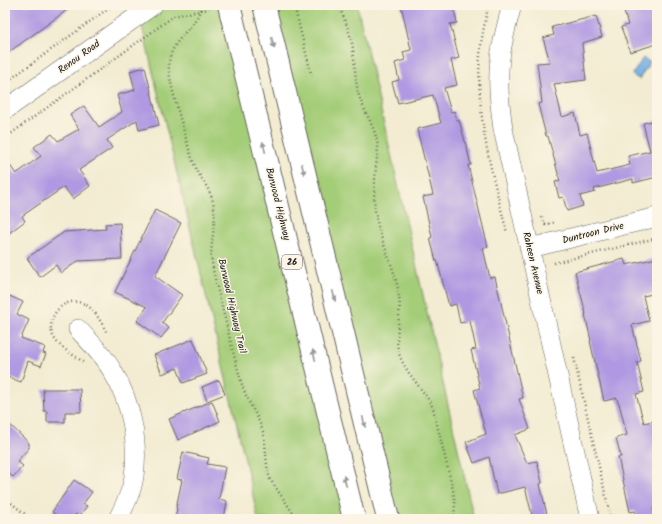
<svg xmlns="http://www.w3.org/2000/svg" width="662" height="524" viewBox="0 0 662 524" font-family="Kalam,sans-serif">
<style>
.green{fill:#a4cd78;stroke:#60744a}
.water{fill:#72aee3;stroke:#476580}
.building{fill:#b099e2}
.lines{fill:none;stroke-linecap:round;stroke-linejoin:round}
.minor-casing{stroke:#67655c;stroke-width:20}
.highway-casing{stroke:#67655c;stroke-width:24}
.path{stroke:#67655c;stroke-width:2.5;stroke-dasharray:1 3;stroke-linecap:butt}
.minor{stroke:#fff;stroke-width:19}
.highway{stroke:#fff;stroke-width:22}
.oneway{fill:#999}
.labels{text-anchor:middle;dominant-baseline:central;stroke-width:3;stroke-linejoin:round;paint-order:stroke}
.shield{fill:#fcf5e5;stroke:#5f5d58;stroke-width:1}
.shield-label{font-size:9px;font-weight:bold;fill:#1c1c1c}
.street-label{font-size:10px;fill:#1c1c1c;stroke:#fcf5e5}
</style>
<rect width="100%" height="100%" fill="#fcf5e5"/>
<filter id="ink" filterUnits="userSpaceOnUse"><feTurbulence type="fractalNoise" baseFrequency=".025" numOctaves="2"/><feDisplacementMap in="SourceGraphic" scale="8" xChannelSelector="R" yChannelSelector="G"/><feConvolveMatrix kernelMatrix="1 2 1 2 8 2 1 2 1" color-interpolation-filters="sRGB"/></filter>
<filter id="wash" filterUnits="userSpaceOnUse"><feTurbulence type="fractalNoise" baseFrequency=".012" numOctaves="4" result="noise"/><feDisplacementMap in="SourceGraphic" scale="16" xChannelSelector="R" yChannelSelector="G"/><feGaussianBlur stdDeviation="0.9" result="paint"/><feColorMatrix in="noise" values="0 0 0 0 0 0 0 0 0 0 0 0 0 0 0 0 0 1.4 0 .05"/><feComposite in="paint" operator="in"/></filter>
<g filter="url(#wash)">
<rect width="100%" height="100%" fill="#f3ecd2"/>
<g class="green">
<polygon points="137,5 229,5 354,519 258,519 244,455"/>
<polygon points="264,5 357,5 474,519 392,519"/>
</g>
<polygon class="water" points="643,58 650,62 639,79 632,75"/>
<g id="blocks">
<g class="building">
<polygon points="5,5 74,5 5,55"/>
<polygon points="401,5 453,5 457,23 450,24 459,58 451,60 457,85 444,88 451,112 454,111 457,120 459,120 466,145 471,165 468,165 488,247 483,248 490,278 495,277 523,398 519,399 530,429 515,435 527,463 537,461 542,483 540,484 548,519 533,519 525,487 497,494 489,457 474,463 466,442 486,434 474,390 480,388 471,350 476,349 470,321 460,323 456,304 449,306 437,260 436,261 430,238 432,237 423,197 433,195 417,129 441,123 433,95 398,103 392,82 399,80 395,63 405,60 403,52 411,50"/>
<polygon points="622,5 657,5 657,44 630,52 621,27 628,25"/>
<polygon points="596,16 602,37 582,43 586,80 554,84 562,117 575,113 580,135 587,133 597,173 630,165 628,156 650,151 643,123 657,120 657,177 633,183 633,179 594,189 595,192 580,196 583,206 567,211 563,197 559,198 555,182 560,181 548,136 546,136 538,104 542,103 537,63 550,62 543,38 554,35 552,27"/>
<polygon points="145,67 159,125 139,130 137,120 107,140 112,148 79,170 90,186 73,199 64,187 22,216 25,221 5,236 5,158 16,174 41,156 34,147 52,134 58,141 79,129 70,115 84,106 99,127 122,112 117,95 135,90 130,71"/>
<polygon points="155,210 181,223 155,276 182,295 162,323 169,328 161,338 137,321 147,307 115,292"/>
<polygon points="120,223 122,259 78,261 61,273 56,265 40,277 27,258 64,232 106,229 105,224"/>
<polygon points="657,258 657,293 643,296 649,321 632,325 641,361 637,362 644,392 636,394 644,423 657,420 657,508 653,509 656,519 638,519 635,511 630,512 618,457 621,457 616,438 627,435 619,403 618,403 617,398 604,401 590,341 591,341 585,314 586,314 575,272 624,259 626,265"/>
<polygon points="5,294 23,302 17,314 29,320 21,338 45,347 43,353 46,354 41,366 28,361 21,382 5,376"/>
<polygon points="193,339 207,374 183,383 177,368 162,374 154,355"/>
<polygon points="219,380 225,394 207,401 202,387"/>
<polygon points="43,389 80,389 81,412 65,412 65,422 47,422 47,411 44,411"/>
<polygon points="212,401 220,421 178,440 169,419"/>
<polygon points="5,420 29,443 29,448 17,461 23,466 13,477 7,472 5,473"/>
<polygon points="183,452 209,458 207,464 225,467 219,499 227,501 224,519 208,519 194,516 194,519 175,519 177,509 176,508 182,480 177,479"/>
<polygon points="74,480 92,492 83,504 87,506 79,517 76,514 72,519 62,519 52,512"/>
</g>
</g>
</g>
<g filter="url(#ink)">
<use href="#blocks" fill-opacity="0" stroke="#67655c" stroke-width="1"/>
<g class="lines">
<defs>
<g id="minor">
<path d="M512 5C507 23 502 41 500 59 497 82 500 106 503 129L590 519"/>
<polyline points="5,110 153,5"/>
<polyline points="530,248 657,217"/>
<path d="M78 329C91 343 104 356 113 372 131 402 139 442 134 476 132 491 125 505 118 519"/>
</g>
<g id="highway">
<polyline points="229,5 354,519"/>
<polyline points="264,5 388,519"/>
</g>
</defs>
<use href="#minor" class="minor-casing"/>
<use href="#highway" class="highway-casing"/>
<g class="path">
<path d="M201 5C200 27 166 39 169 71 171 87 176 103 180 118 185 133 188 149 194 164 199 177 210 188 213 202 218 222 209 242 212 262 215 284 222 305 227 327 232 347 237 368 243 388 248 403 259 417 263 432 267 448 265 464 270 479L297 519"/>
<polyline points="294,5 312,77"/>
<path d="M339 5C344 19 351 34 353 49 355 64 355 78 358 92 363 111 376 127 378 147 376 170 372 195 376 217 381 244 396 269 399 296 402 318 392 339 401 359 409 377 425 391 433 408L453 490 455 503 454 519"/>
<path d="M489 5C486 15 484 27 482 38 472 104 491 169 507 233"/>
<polyline points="5,83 113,5"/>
<polyline points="5,138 174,16 209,9"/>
<polyline points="542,217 546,227"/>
<polyline points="545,225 556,222"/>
<polyline points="554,263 657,238"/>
<polyline points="574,358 611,519"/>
<path d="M83 362C73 354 59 348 53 336 45 319 62 296 82 303 94 307 101 322 107 333"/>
<polyline points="5,498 31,519"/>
</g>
<use href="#minor" class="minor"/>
<use href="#highway" class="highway"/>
</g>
<defs><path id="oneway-solid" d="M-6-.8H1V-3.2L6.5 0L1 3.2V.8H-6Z"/></defs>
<g class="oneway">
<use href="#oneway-solid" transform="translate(273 43) rotate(76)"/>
<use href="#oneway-solid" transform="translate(264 147) rotate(-104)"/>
<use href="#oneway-solid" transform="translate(303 169) rotate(76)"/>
<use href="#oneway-solid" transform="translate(334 296) rotate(76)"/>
<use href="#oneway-solid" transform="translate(314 355) rotate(-104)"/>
<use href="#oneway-solid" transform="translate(364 422) rotate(76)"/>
<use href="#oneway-solid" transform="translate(345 481) rotate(-104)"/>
</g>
</g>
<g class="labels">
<rect class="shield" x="282" y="255" width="20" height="14" rx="3"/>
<g class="shield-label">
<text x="292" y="262">26</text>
</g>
<g class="street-label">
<text transform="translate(79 57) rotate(-36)">Renou Road</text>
<text transform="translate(278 204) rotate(76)">Burwood Highway</text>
<text transform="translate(593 233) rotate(-14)">Duntroon Drive</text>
<text transform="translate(533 263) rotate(77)">Raheen Avenue</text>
<text transform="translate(232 306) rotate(77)">Burwood Highway Trail</text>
</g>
</g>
<rect width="662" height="524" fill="none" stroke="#fcf5e5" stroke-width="20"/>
</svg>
